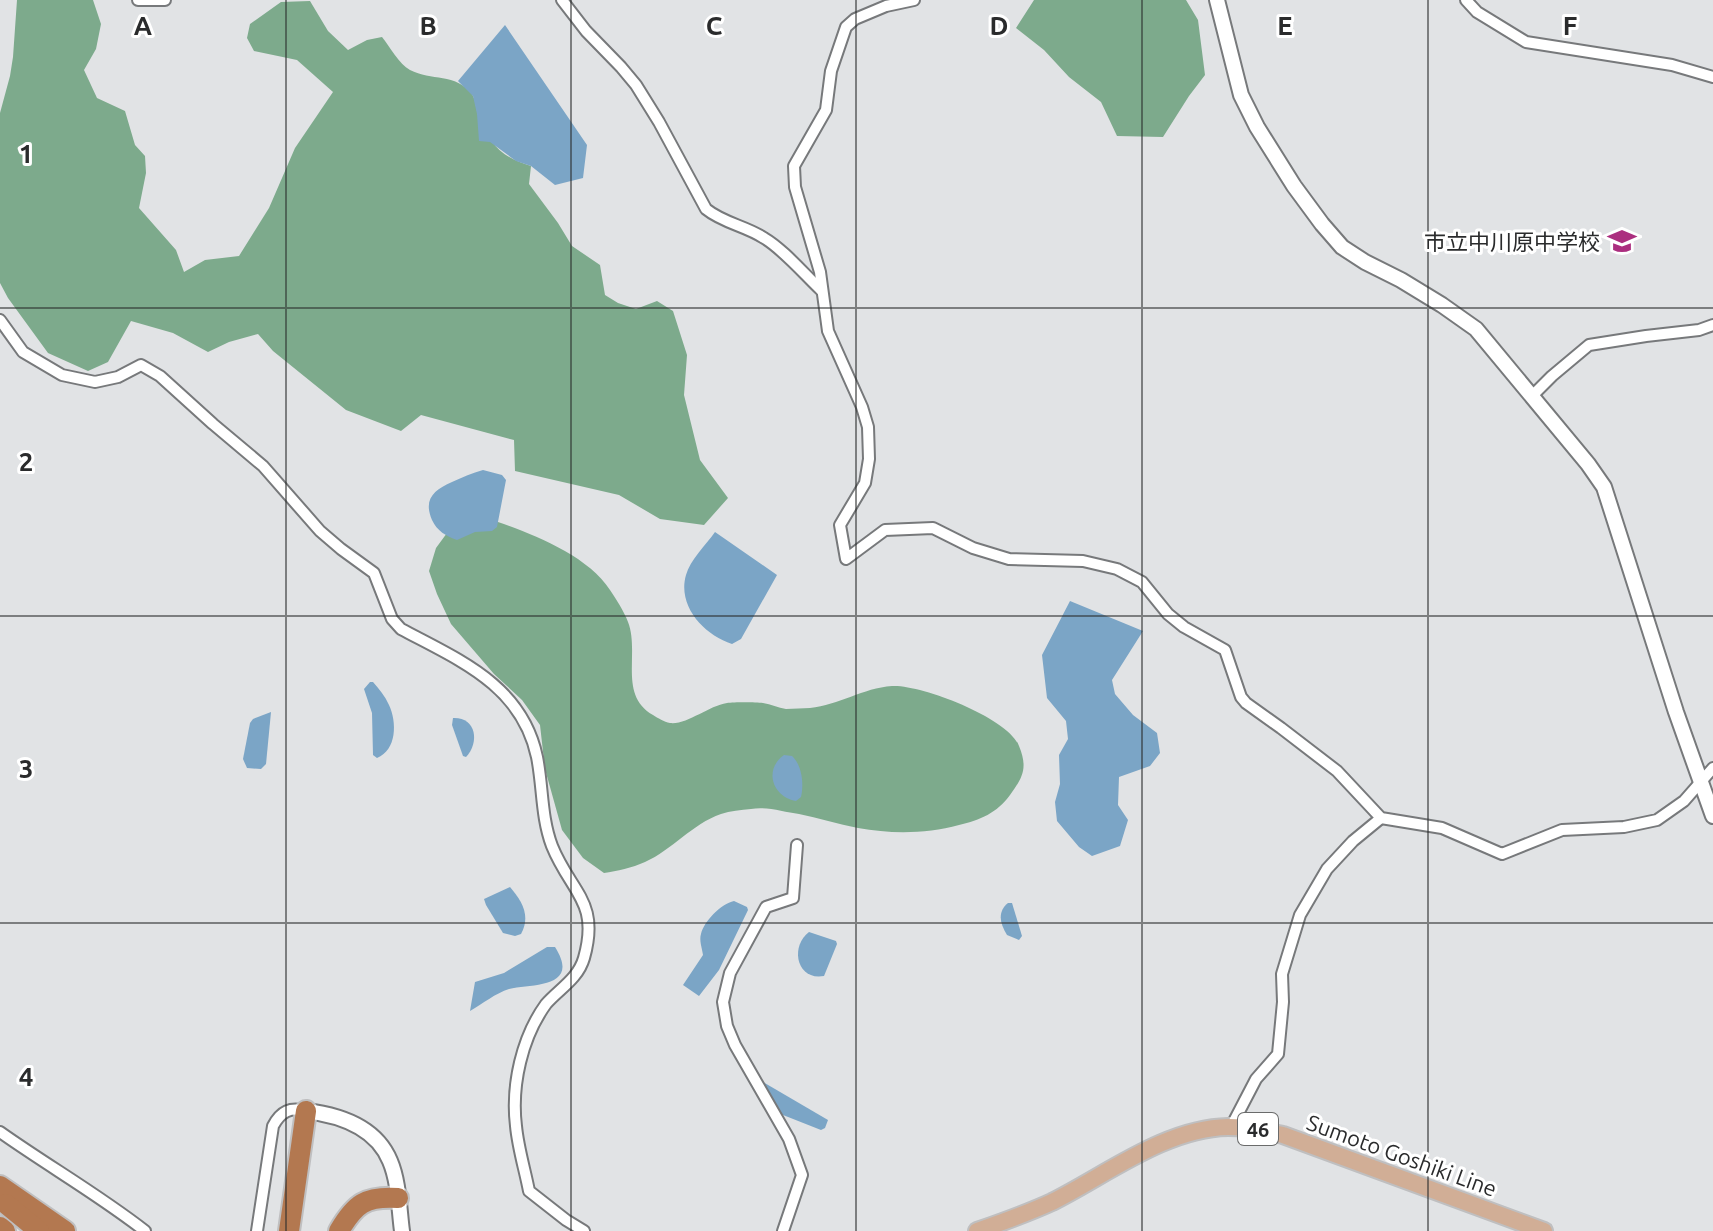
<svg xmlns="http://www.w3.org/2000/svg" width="1713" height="1231" viewBox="0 0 1713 1231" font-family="Ubuntu,'Noto Sans JP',sans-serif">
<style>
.forest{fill:#7daa8c}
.water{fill:#7ba5c6}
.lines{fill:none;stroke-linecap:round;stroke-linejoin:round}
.street-casing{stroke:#77797b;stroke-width:14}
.secondary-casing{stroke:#77797b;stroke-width:18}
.primary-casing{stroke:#bfbfc0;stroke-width:20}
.highway-casing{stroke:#bfbfc0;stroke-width:24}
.street{stroke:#fff;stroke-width:10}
.secondary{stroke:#fff;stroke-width:14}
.primary{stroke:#d1ae96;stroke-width:16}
.highway{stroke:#b37850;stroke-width:20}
.grid{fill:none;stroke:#2a2b2c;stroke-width:2;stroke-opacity:0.55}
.labels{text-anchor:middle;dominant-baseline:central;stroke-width:6;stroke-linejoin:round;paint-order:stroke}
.shield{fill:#fff;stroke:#6a6b6b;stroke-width:2}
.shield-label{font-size:20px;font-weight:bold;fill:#2a2b2c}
.poi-label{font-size:22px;fill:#2a2b2c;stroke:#fff;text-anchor:end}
.street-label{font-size:22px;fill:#2a2b2c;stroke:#fff}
.grid-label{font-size:26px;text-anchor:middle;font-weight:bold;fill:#2a2b2c;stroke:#fff;stroke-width:6;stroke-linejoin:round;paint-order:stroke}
</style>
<rect width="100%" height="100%" fill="#e1e3e5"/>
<g class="forest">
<path d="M17 0H93L101 24 96 49 84 70 97 98 125 111 135 145 145 156 146 173 139 208 176 250 184 272 205 260 239 256 269 208 295 148 333 92 297 60 254 51 247 38 250 24 281 2 310 1 328 31 348 50 367 40 382 37C390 47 399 64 410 70 431 81 456 73 472 94 476 100 476 110 479 118 490 144 502 158 531 166L529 184 558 223 572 246 600 265 605 295 618 303 636 309 657 301 673 311 687 355 684 395 700 460 728 498 704 525 660 519 619 495 515 471 514 440 421 415 401 431 346 410 273 351 258 334 229 342 208 352 173 333 131 321 108 362 88 371 48 353 8 298 0 283V113L10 76 13 57Z"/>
<polygon points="1034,0 1186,0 1198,20 1205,75 1189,96 1163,137 1117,136 1101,102 1069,77 1044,50 1016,28"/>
<path d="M498 522C535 535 588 556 610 590 616 599 624 611 628 622 640 653 618 695 653 715 658 718 664 722 670 723 687 725 708 706 727 703 734 702 755 702 763 703 771 704 778 708 786 709 794 709 803 708 810 708 839 705 863 688 892 686 920 684 1009 718 1019 746 1028 768 1023 777 1010 795 997 813 980 820 959 825 926 834 891 834 858 828 838 824 818 818 799 814 784 812 766 806 751 809 741 810 730 811 721 814 692 824 672 850 645 862 632 868 617 871 604 873L583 858 562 830 545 769 540 725 522 700 494 674 451 624 437 594 429 571 436 548 447 533 464 524Z"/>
</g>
<g class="water">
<polygon points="505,25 587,145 583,178 555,185 531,166 516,161 490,142 479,141 477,114 473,96 458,81"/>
<path d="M483 470 502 475 506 480 497 527 492 531 475 532 457 540C446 536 437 531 432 520 423 499 434 490 452 482 463 477 472 473 483 470Z"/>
<path d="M715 532 777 575 741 639 732 644C704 635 677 606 686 575 690 560 706 545 715 532Z"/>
<polygon points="1070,601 1143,631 1112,680 1115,694 1133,715 1157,733 1160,753 1150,766 1119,777 1118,805 1128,820 1120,846 1092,856 1079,847 1057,821 1055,802 1060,784 1059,755 1068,739 1066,721 1047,698 1042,655"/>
<path d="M370 682H373C379 689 385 696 389 705 397 722 397 750 377 758L373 755 372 713 364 689Z"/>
<polygon points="271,712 266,764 261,769 247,768 243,759 250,723 253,719"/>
<path d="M453 718C476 717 480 742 466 757L463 756 452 725Z"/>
<path d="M784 755 792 756C802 765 804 784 801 797L796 801C773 797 763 770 784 755Z"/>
<path d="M510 887C522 901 531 916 521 934L515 936 503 933 486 905 484 899Z"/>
<path d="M734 901 747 907 748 910 719 970 699 996 683 985 703 955C702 948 699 940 701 934 704 921 721 904 734 901Z"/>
<path d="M1008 903H1012L1022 936 1019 940 1007 935C1000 924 997 912 1008 903Z"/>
<path d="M809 932 836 941 837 944 824 976C796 981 790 946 809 932Z"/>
<path d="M547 947H555C581 988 533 984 509 989 496 993 482 1004 470 1011L475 982 504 973Z"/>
<polygon points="763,1082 828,1120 825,1128 821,1130 783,1115 770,1105 758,1084"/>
</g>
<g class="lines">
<defs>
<g id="street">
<polyline points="138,0 165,0"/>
<path d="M562 0 586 31 621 67 636 85 659 122 706 209C723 223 746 226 764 238 783 249 805 275 821 290"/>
<polyline points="914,0 886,6 855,19 846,27 831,71 826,110 794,166 795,187 820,272 828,331 862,407 868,427 869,459 865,483 840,525 846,559 885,530 933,528 973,548 1009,559 1083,561 1117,569 1142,582 1168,614 1184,627 1225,650 1241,697 1246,703 1281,728 1337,771 1381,818 1442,828 1502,854 1562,830 1624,827 1657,820 1684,801 1713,768"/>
<polyline points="1466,0 1477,12 1526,42 1672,65 1713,77"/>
<path d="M0 320 23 352 62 375 95 382 118 377 141 365 160 376 213 424 263 466 320 531 341 549 374 573 392 619 401 629C459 660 522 685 537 757 543 787 541 817 552 846 571 893 600 901 584 958 578 979 559 989 546 1004 522 1037 511 1085 516 1126 518 1148 525 1170 529 1191L566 1220 584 1231"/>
<polyline points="1532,396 1552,376 1589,345 1646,336 1699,330 1713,325"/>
<polyline points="1231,1127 1256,1079 1278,1054 1283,1002 1282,974 1300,915 1327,869 1353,841 1381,818"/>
<path d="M0 1132C48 1166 99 1195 145 1231"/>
<path d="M257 1231 273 1126C281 1111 290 1107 306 1111"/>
<polyline points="783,1231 802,1175 789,1139 735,1045 727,1026 723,1002 730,973 766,907 793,898 797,845"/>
</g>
<g id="secondary">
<polyline points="1217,0 1241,95 1257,127 1294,186 1322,224 1342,247 1365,262 1401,280 1442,305 1476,329 1588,464 1604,487 1676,712 1713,816"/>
<path d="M306 1111C339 1115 376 1127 390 1161 399 1182 399 1209 402 1231"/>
</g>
<path id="primary" d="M977 1231C1003 1222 1028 1213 1052 1202 1106 1175 1166 1128 1228 1127 1247 1127 1264 1131 1283 1135L1544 1231"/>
<g id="highway">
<polyline points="0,1186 65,1231"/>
<polyline points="6,1204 39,1231"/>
<polyline points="0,1227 5,1231"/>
<polyline points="289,1231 306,1111"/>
<path d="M339 1231C355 1204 365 1196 398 1198"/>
</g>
</defs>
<use href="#street" class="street-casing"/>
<use href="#secondary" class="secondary-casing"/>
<use href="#primary" class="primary-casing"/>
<use href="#highway" class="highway-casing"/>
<use href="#street" class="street"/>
<use href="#secondary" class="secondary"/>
<use href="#primary" class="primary"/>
<use href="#highway" class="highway"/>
</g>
<path class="grid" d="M286 0V1231M571 0V1231M856 0V1231M1142 0V1231M1428 0V1231M0 308H1713M0 616H1713M0 923H1713"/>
<defs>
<symbol id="school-bare" viewBox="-9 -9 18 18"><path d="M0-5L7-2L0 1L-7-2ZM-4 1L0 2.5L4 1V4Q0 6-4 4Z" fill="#ab2e7f" stroke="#fff" stroke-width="2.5" paint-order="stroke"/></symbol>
</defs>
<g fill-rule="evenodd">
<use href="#school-bare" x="1602" y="221" width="40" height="40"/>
</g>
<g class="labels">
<rect class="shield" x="1238" y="1113" width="40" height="32" rx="6"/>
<g class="shield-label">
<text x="1258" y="1129">46</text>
</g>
<g class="poi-label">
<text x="1600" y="241">市立中川原中学校</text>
</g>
<g class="street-label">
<text transform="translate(1402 1155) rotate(20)">Sumoto Goshiki Line</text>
</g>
</g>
<g class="grid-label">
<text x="143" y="35">A</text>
<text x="428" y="35">B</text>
<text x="714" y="35">C</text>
<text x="999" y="35">D</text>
<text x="1285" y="35">E</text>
<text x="1570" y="35">F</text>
<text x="26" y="163">1</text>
<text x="26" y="471">2</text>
<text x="26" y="778">3</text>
<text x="26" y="1086">4</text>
</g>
</svg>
